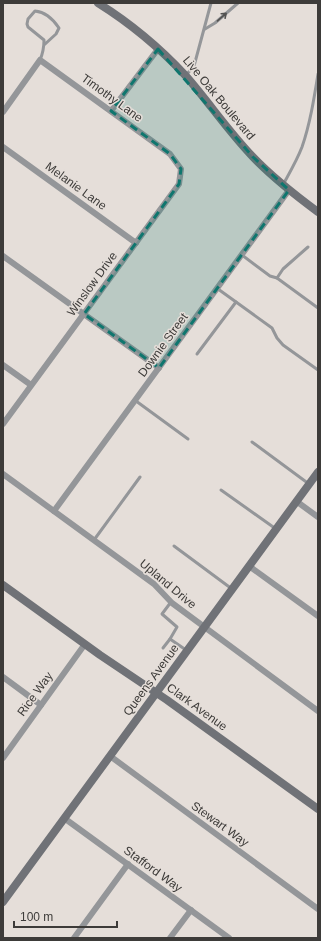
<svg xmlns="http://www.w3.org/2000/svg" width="321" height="941" viewBox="0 0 321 941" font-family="Arial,sans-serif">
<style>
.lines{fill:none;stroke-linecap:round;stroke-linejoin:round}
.lane{stroke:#949699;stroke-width:3}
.street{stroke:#949699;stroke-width:6}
.secondary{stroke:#707277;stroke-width:8}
.oneway{stroke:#535251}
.marked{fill:#0f766e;fill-opacity:0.2;stroke:#0f766e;stroke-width:3;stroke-dasharray:8 5;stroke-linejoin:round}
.labels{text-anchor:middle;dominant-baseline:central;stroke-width:3;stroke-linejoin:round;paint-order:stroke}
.street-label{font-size:12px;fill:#3d3b39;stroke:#e5ded9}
</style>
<rect width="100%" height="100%" fill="#e5ded9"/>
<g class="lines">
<g class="lane">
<polyline points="205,29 215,23 238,3"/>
<path d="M40 60C43 53 44 48 44 40L28 27 27 24 28 19 35 11C46 12 53 19 59 28L56 34 44 45"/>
<polyline points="187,74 194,66 211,3"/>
<path d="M284 183C290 172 297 160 302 147 310 124 314 99 318 74"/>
<polyline points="242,255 270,276 277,278 318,308"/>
<polyline points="277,278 283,269 308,247"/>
<polyline points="218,289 272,328 277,338 283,345 318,370"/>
<polyline points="197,354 236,302"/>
<polyline points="136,401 188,439"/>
<polyline points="252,442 309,484"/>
<polyline points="221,490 276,529"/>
<polyline points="94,540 140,477"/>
<polyline points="174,546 232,589"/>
<polyline points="171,602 162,614 177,627 170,639 186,650"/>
<polyline points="163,648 170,639"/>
</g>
<g class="street">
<polyline points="111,111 158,49"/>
<polyline points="3,112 40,60 170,154 181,169 179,184 3,424"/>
<polyline points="3,147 136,243"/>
<polyline points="3,256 159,368"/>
<polyline points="3,365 31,385"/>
<polyline points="3,474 154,584 172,603 318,711"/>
<polyline points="296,501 318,517"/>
<polyline points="54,511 289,190"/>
<polyline points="249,566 318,616"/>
<polyline points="3,677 41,705"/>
<polyline points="110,756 318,909"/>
<polyline points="3,758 85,644"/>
<polyline points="64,818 229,938"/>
<polyline points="74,938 128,864"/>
<polyline points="170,938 191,910"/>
</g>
<g class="secondary">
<path d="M98 3C130 23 159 47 185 75 208 101 228 131 253 157 273 178 295 195 318 212"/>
<polyline points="3,585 100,655 167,700 318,809"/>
<polyline points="3,902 318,472"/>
</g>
</g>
<defs><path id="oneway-shaft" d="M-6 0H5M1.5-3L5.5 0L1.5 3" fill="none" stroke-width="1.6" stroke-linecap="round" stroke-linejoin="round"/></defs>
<use class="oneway" href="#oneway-shaft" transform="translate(222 17) rotate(-41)"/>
<path class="marked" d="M158 49 253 157 289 190 159 368 84 314 179 184 181 169 170 154 111 111Z"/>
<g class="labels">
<g class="street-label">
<text transform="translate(112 98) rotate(36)">Timothy Lane</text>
<text transform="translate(219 98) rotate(50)">Live Oak Boulevard</text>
<text transform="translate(76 186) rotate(36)">Melanie Lane</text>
<text transform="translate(92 284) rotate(-54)">Winslow Drive</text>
<text transform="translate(163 345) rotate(-54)">Downie Street</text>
<text transform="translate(168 584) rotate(40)">Upland Drive</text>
<text transform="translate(151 680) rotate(-54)">Queens Avenue</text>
<text transform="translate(35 694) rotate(-54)">Rice Way</text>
<text transform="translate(197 707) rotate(36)">Clark Avenue</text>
<text transform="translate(220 824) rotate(36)">Stewart Way</text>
<text transform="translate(153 869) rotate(36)">Stafford Way</text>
</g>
</g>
<rect width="321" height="941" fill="none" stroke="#3d3b39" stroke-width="8"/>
<path d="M14 921v6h103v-6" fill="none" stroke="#3d3b39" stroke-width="2"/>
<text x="20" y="921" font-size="12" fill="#3d3b39" stroke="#e5ded9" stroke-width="3" paint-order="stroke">100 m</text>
</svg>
